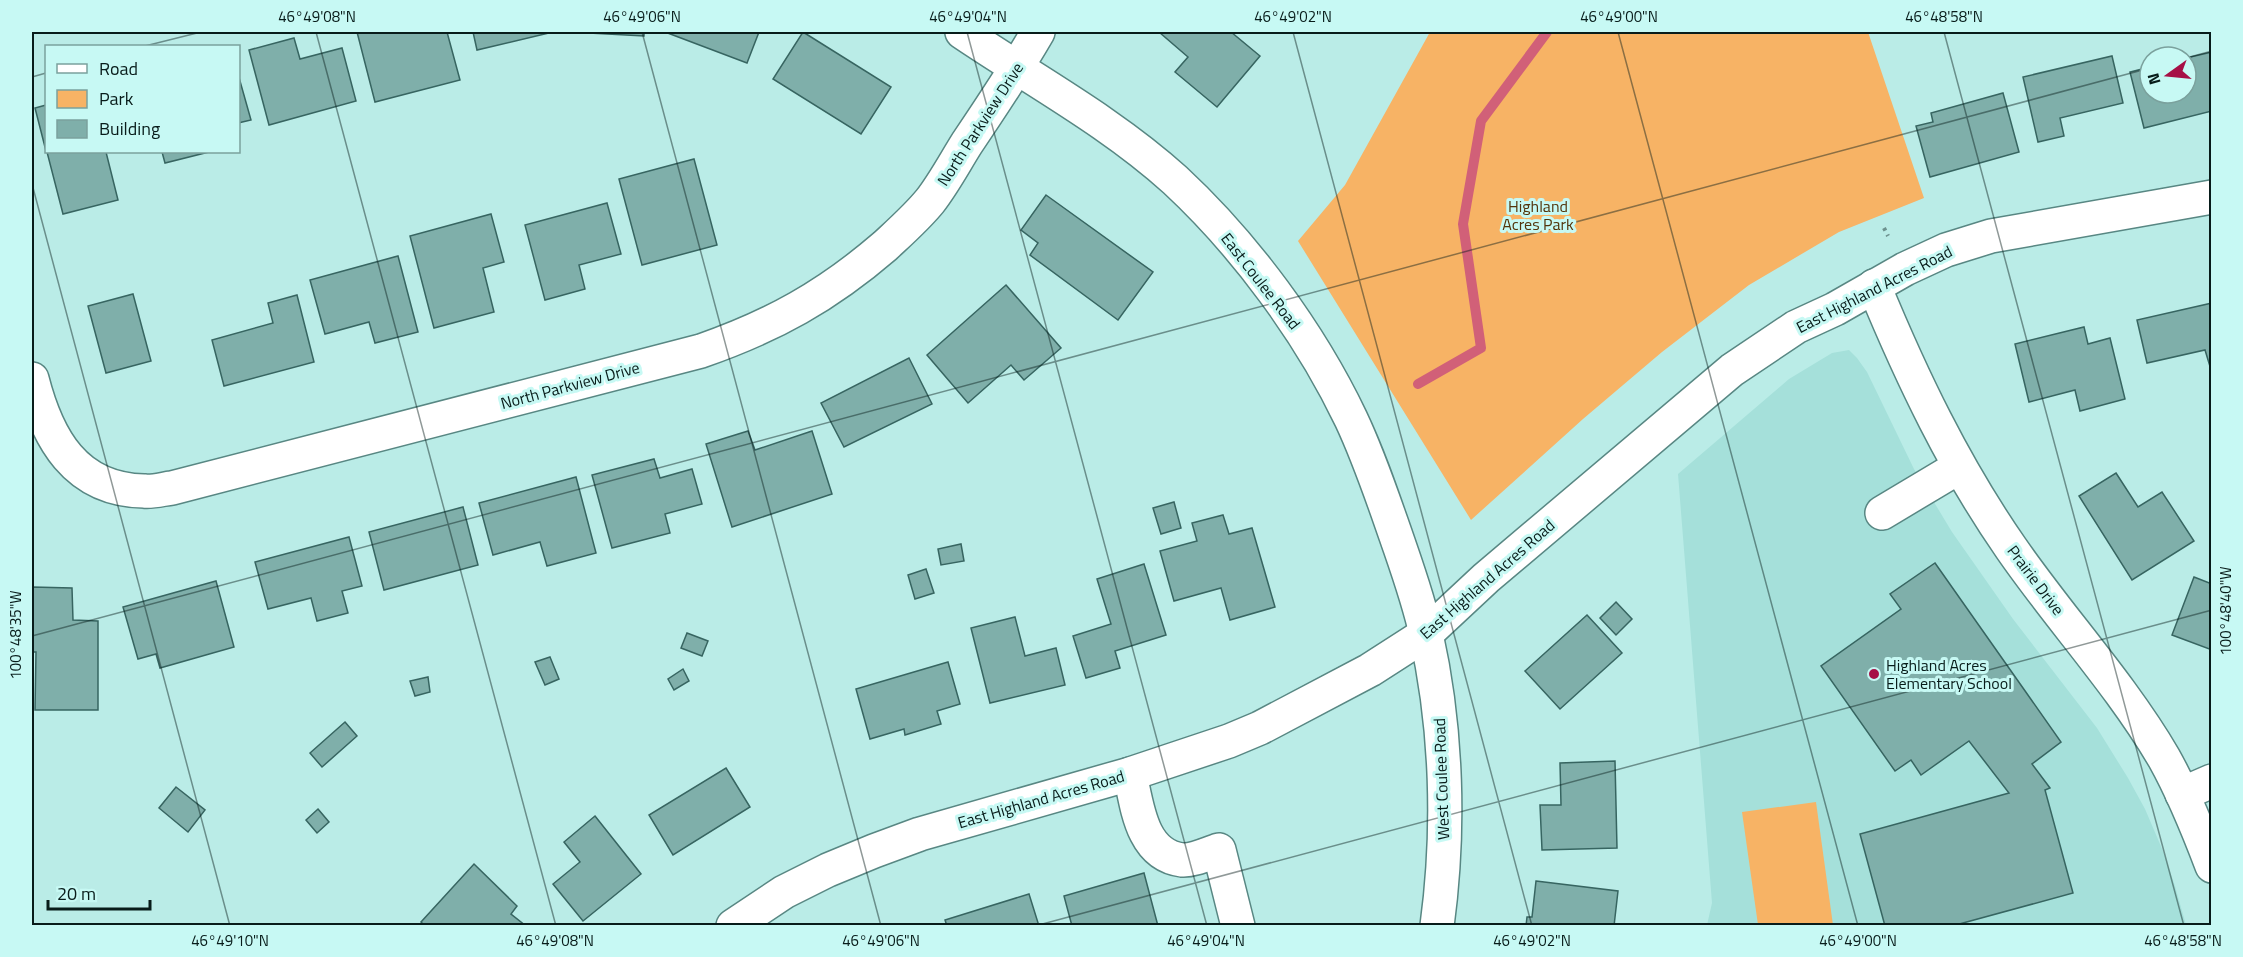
<svg xmlns="http://www.w3.org/2000/svg" width="2243" height="957" viewBox="0 0 2243 957" font-family="'Titillium Web',sans-serif">
<style>
.built{fill:#a5e0da}
.green{fill:#f7b365}
.lines{fill:none;stroke-linecap:round;stroke-linejoin:round}
.stream{stroke:#d16078;stroke-width:10}
.building{fill:#7fafaa;stroke:#376561;stroke-width:1.5}
.minor-casing{stroke:#588783;stroke-width:36}
.path{stroke:#6d928f;stroke-width:4;stroke-dasharray:3 4.5;stroke-linecap:butt}
.minor{stroke:#fff;stroke-width:33}
.ticks{fill:none;stroke:#081c1a;stroke-width:1.5;stroke-opacity:0.45}
.poi-dot{fill:#a61046;stroke:#c7f9f4;stroke-width:2}
.labels{text-anchor:middle;dominant-baseline:central;stroke-width:6;stroke-linejoin:round;paint-order:stroke}
.street-label{font-size:16px;fill:#081c1a;stroke:#c7f9f4}
.park-label{font-size:16px;fill:#53340b;stroke:#c7f9f4}
.poi-label{font-size:16px;fill:#081c1a;stroke:#c7f9f4;text-anchor:start}
.neatline{fill:none;stroke:#081c1a;stroke-width:2}
.ticks-label{font-size:15px;text-anchor:middle;fill:#081c1a}
</style>
<rect width="100%" height="100%" fill="#baece7"/>
<polygon class="built" points="1849,350 1857,358 1867,372 1914,469 1952,532 2013,619 2097,728 2128,778 2145,809 2163,851 2175,886 2186,925 1707,925 1712,903 1678,474 1789,379 1832,353"/>
<g class="green">
<polygon points="1430,32 1868,32 1924,198 1839,232 1749,285 1662,352 1583,419 1471,520 1298,241 1345,185"/>
<polygon points="1816,802 1833,925 1758,925 1742,812"/>
</g>
<g class="lines">
<polyline class="stream" points="1418,384 1481,348 1463,224 1481,121 1547,32"/>
</g>
<g class="building">
<polygon points="357,32 447,32 460,80 375,102"/>
<polygon points="473,32 553,32 477,50"/>
<polygon points="570,32 644,32 644,36"/>
<polygon points="665,32 759,32 747,63"/>
<polygon points="803,32 891,87 861,134 773,79"/>
<polygon points="1159,32 1231,32 1260,56 1217,107 1175,72 1188,57"/>
<polygon points="294,38 300,59 342,48 356,101 269,125 249,50"/>
<polygon points="2212,52 2212,111 2144,128 2130,72 2150,67 2150,93 2186,93 2186,58"/>
<polygon points="2112,56 2123,103 2060,118 2064,136 2038,142 2023,77"/>
<polygon points="238,74 251,120 238,123"/>
<polygon points="2003,93 2019,152 1930,177 1916,126 1933,122 1931,113"/>
<polygon points="46,105 46,151 35,108"/>
<polygon points="47,152 106,152 118,200 63,214"/>
<polygon points="162,152 209,152 165,163"/>
<polygon points="694,159 717,245 642,265 619,179"/>
<polygon points="1046,195 1153,272 1118,320 1030,255 1038,243 1021,230"/>
<polygon points="607,203 621,254 579,265 585,289 545,300 525,225"/>
<polygon points="491,214 504,262 483,268 494,312 434,328 410,236"/>
<polygon points="398,256 418,332 375,343 369,322 325,334 310,280"/>
<polygon points="1006,285 1061,348 1024,380 1011,365 968,403 927,355"/>
<polygon points="133,294 151,361 106,373 88,306"/>
<polygon points="297,295 314,362 224,386 212,340 273,323 268,303"/>
<polygon points="2212,303 2212,373 2205,350 2147,363 2137,320"/>
<polygon points="2084,327 2088,344 2110,338 2125,399 2080,411 2075,390 2029,402 2015,344"/>
<polygon points="909,358 932,404 844,447 821,403"/>
<polygon points="748,431 755,450 812,431 832,494 732,527 706,444"/>
<polygon points="654,459 660,478 692,469 702,504 665,514 670,533 612,548 592,475"/>
<polygon points="2116,473 2138,507 2162,492 2194,541 2132,580 2079,496"/>
<polygon points="576,477 596,553 547,566 540,542 493,555 479,503"/>
<polygon points="1174,502 1181,528 1161,534 1153,508"/>
<polygon points="463,507 478,565 384,590 369,532"/>
<polygon points="1223,515 1229,534 1252,528 1275,607 1230,620 1221,588 1174,601 1160,551 1197,541 1192,523"/>
<polygon points="349,537 362,586 342,591 348,613 317,621 311,598 268,609 255,562"/>
<polygon points="961,544 964,561 941,565 938,549"/>
<polygon points="1935,563 2061,742 2032,764 2050,788 2045,790 2073,893 1952,926 1885,926 1860,834 2009,793 1969,741 1921,775 1911,760 1895,771 1821,666 1901,609 1890,594"/>
<polygon points="1144,564 1166,635 1115,651 1120,668 1086,678 1073,636 1111,624 1097,579"/>
<polygon points="926,569 934,593 915,599 908,575"/>
<polygon points="2194,577 2212,584 2212,650 2172,635"/>
<polygon points="216,581 234,647 160,668 156,654 138,659 123,607"/>
<polygon points="32,587 72,588 73,620 98,621 98,710 35,710 36,652 32,652"/>
<polygon points="1616,602 1632,619 1616,635 1600,618"/>
<polygon points="1587,615 1622,653 1560,709 1525,671"/>
<polygon points="1015,617 1025,656 1056,648 1065,685 990,703 971,628"/>
<polygon points="687,633 708,641 702,656 681,648"/>
<polygon points="550,657 559,679 545,685 535,662"/>
<polygon points="948,662 960,704 937,711 941,724 905,735 904,729 870,739 856,689"/>
<polygon points="683,669 689,681 674,690 668,679"/>
<polygon points="428,677 430,692 415,696 410,681"/>
<polygon points="345,722 357,736 322,767 310,753"/>
<polygon points="1615,761 1617,848 1542,850 1540,805 1561,805 1560,763"/>
<polygon points="726,768 750,807 673,855 649,815"/>
<polygon points="176,787 205,810 188,832 159,808"/>
<polygon points="318,809 329,822 317,833 306,820"/>
<polygon points="595,816 641,874 583,921 553,884 580,862 564,842"/>
<polygon points="474,864 517,906 511,914 526,926 425,926 421,922"/>
<polygon points="1144,873 1158,926 1072,926 1064,896"/>
<polygon points="1536,881 1618,891 1614,926 1526,926 1527,917 1532,917"/>
<polygon points="1029,894 1039,926 947,926 945,920"/>
</g>
<g class="lines">
<defs>
<g id="minor">
<path d="M962 32C1033 80 1111 122 1175 180 1245 245 1310 333 1351 419 1369 457 1382 496 1396 536 1407 568 1419 601 1426 634 1447 728 1450 830 1437 926"/>
<path d="M1874 286C1912 378 1954 466 2011 548 2060 619 2120 683 2164 758 2183 792 2198 829 2212 866"/>
<path d="M32 379C47 438 75 490 144 491 153 492 163 489 172 488L701 351C773 326 827 296 885 246 900 232 917 217 930 201 944 183 955 162 967 143 992 106 1016 70 1038 32"/>
<polyline points="1882,513 1959,467"/>
<path d="M1130 774C1137 805 1141 855 1182 860 1193 861 1209 853 1219 850L1238 926"/>
<polyline points="2182,794 2212,781"/>
<polyline points="733,926 784,892 828,870 874,851 920,834 1130,774 1229,741 1260,728 1370,670 1426,634 1486,578 1732,370 1796,327 1835,309 1905,269 1946,250 1991,236 2212,197"/>
</g>
</defs>
<use href="#minor" class="minor-casing"/>
<polyline class="path" points="1884,228 1888,236"/>
<use href="#minor" class="minor"/>
</g>
<path class="ticks" d="M316 32 556 926M642 32 881 926M967 32 1207 926M1293 32 1532 926M1618 32 1858 926M1944 32 2184 926M145 46 201 32M2186 58 2212 51M32 77 46 73M32 184 230 926M32 636 2150 68M1035 926 2212 610"/>
<circle class="poi-dot" cx="1874" cy="674" r="6"/>
<g class="labels">
<g class="street-label">
<text transform="translate(980 124) rotate(-57)">North Parkview Drive</text>
<text transform="translate(1261 281) rotate(52)">East Coulee Road</text>
<text transform="translate(1874 289) rotate(-27)">East Highland Acres Road</text>
<text transform="translate(570 385) rotate(-15)">North Parkview Drive</text>
<text transform="translate(1487 579) rotate(-41)">East Highland Acres Road</text>
<text transform="translate(2036 580) rotate(53)">Prairie Drive</text>
<text transform="translate(1441 779) rotate(-92)">West Coulee Road</text>
<text transform="translate(1041 799) rotate(-16)">East Highland Acres Road</text>
</g>
<g class="park-label">
<text x="1538" y="206">Highland<tspan x="1538" dy="18">Acres Park</tspan></text>
</g>
<g class="poi-label">
<text x="1886" y="665">Highland Acres<tspan x="1886" dy="18">Elementary School</tspan></text>
</g>
</g>
<rect width="2243" height="957" fill="none" stroke="#c7f9f4" stroke-width="66"/>
<rect x="45" y="45" width="195" height="108" fill="#c7f9f4" stroke="#7ba19d" stroke-width="1.5"/>
<rect x="57" y="64" width="30" height="9" fill="#ffffff" stroke="#7ba19d" stroke-width="1.5"/>
<text x="99" y="75" font-size="18" fill="#081c1a">Road</text>
<rect x="57" y="90" width="30" height="18" fill="#f7b365" stroke="#7ba19d" stroke-width="1.5"/>
<text x="99" y="105" font-size="18" fill="#081c1a">Park</text>
<rect x="57" y="120" width="30" height="18" fill="#7fafaa" stroke="#7ba19d" stroke-width="1.5"/>
<text x="99" y="135" font-size="18" fill="#081c1a">Building</text>
<g transform="translate(2168 75) rotate(255)"><circle r="28" fill="#c7f9f4" stroke="#7ba19d" stroke-width="1.5"/>
<path d="M0-4.5L10 22L0 15L-10 22Z" fill="#a61046"/>
<text y="-9" font-size="16" font-weight="bold" text-anchor="middle" fill="#081c1a">N</text>
</g>
<path d="M48 900v9h102v-9" fill="none" stroke="#081c1a" stroke-width="3"/>
<text x="57" y="900" font-size="18" fill="#081c1a" stroke="#c7f9f4" stroke-width="4.5" paint-order="stroke">20 m</text>
<rect x="33" y="33" width="2177" height="891" class="neatline"/>
<g class="ticks-label">
<text x="317" y="22">46°49'08"N</text>
<text x="642" y="22">46°49'06"N</text>
<text x="968" y="22">46°49'04"N</text>
<text x="1293" y="22">46°49'02"N</text>
<text x="1619" y="22">46°49'00"N</text>
<text x="1944" y="22">46°48'58"N</text>
<text transform="translate(2226 611) rotate(-90)" y="5">100°48'40"W</text>
<text transform="translate(16 635) rotate(-90)" y="5">100°48'35"W</text>
<text x="230" y="946">46°49'10"N</text>
<text x="555" y="946">46°49'08"N</text>
<text x="881" y="946">46°49'06"N</text>
<text x="1206" y="946">46°49'04"N</text>
<text x="1532" y="946">46°49'02"N</text>
<text x="1858" y="946">46°49'00"N</text>
<text x="2183" y="946">46°48'58"N</text>
</g>
</svg>
